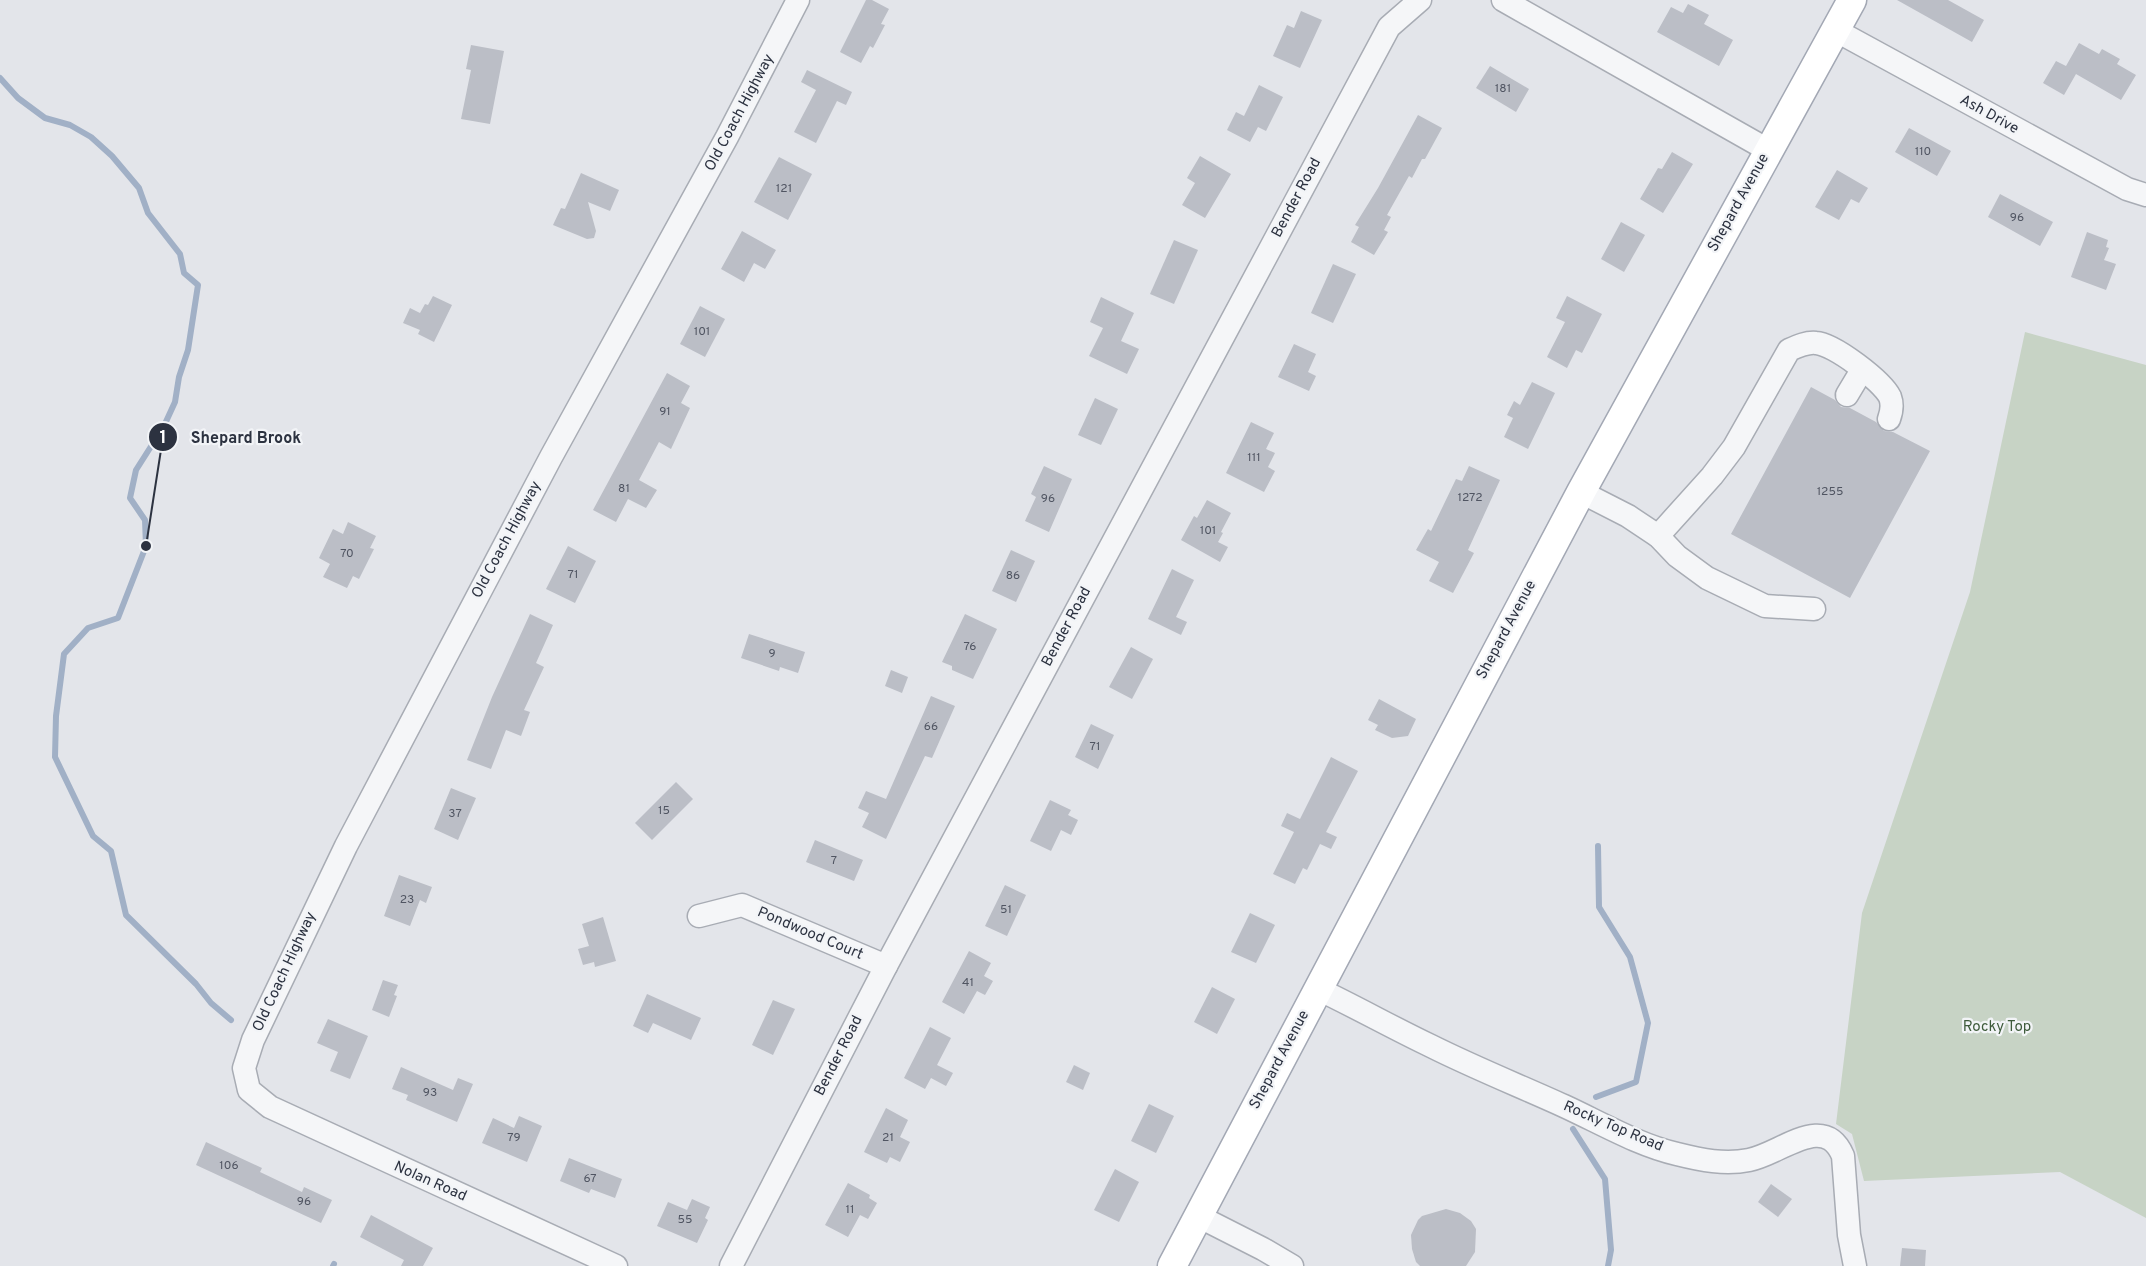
<svg xmlns="http://www.w3.org/2000/svg" width="2146" height="1266" viewBox="0 0 2146 1266" font-family="Overpass,sans-serif">
<style>
.green{fill:#c7d3c5}
.lines{fill:none;stroke-linecap:round;stroke-linejoin:round}
.stream{stroke:#a1b0c6;stroke-width:6}
.building{fill:#bbbec6}
.minor-casing{stroke:#a8acb4;stroke-width:25}
.major-casing{stroke:#a3a8b4;stroke-width:31}
.minor{stroke:#f5f6f8;stroke-width:22}
.major{stroke:#fff;stroke-width:28}
.labels{text-anchor:middle;dominant-baseline:central;stroke-width:4.5;stroke-linejoin:round;paint-order:stroke}
.number-label{font-size:12px;fill:#505562}
.street-label{font-size:15px;fill:#2c3240;stroke:#f2f4f7}
.park-label{font-size:15px;fill:#3e5b3b;stroke:#f2f4f7}
.leader{fill:none;stroke:#2c3240;stroke-width:2}
.callout-dot{fill:#2c3240;stroke:#f2f4f7;stroke-width:2}
.mark-label{font-size:18px;text-anchor:middle;font-weight:bold;fill:#fff}
.callout-label{font-size:16px;text-anchor:middle;font-weight:bold;fill:#2c3240;stroke:#f2f4f7;stroke-width:4.5;stroke-linejoin:round;paint-order:stroke}
</style>
<rect width="100%" height="100%" fill="#e3e5ea"/>
<polygon class="green" points="2025,332 2146,365 2146,1218 2060,1172 1864,1181 1852,1134 1836,1124 1862,913 1970,592"/>
<g class="lines">
<g class="stream">
<polyline points="0,78 18,98 45,118 70,125 91,137 112,156 139,188 148,213 180,254 184,273 198,285 188,350 179,377 175,402 164,426 136,470 130,498 145,520 146,546 118,618 88,628 64,654 56,716 55,757 93,836 111,851 126,915 196,984 211,1003 231,1020"/>
<polyline points="1596,1097 1636,1082 1648,1023 1630,957 1599,907 1598,846"/>
<polyline points="1573,1129 1605,1179 1611,1250 1608,1266"/>
<polyline points="333,1266 334,1264"/>
</g>
</g>
<g class="building">
<polygon points="866,0 872,0 889,9 881,24 885,25 873,48 870,46 861,63 840,52"/>
<polygon points="1897,0 1948,0 1984,20 1972,42"/>
<polygon points="1688,4 1709,15 1704,24 1733,40 1719,66 1657,32 1671,7 1683,13"/>
<polygon points="1301,11 1322,20 1300,68 1273,56 1287,25 1294,28"/>
<polygon points="2079,43 2099,54 2102,49 2120,59 2117,64 2136,75 2121,100 2076,74 2064,95 2043,83 2056,61 2066,66"/>
<polygon points="471,45 504,51 490,124 461,119 471,70 466,69"/>
<polygon points="1490,66 1529,89 1516,112 1476,88"/>
<polygon points="807,70 852,92 846,105 837,101 816,143 794,132 816,90 801,82"/>
<polygon points="1259,85 1283,97 1266,131 1258,127 1250,142 1227,130 1236,112 1244,116"/>
<polygon points="1418,115 1442,128 1425,159 1422,159 1412,178 1409,176 1387,215 1391,217 1384,230 1388,232 1374,255 1351,242 1359,227 1355,225 1378,188"/>
<polygon points="1909,128 1951,151 1937,176 1895,152"/>
<polygon points="1672,152 1693,164 1663,213 1640,199 1658,168 1662,169"/>
<polygon points="1200,156 1231,174 1205,218 1182,205 1195,183 1187,178"/>
<polygon points="779,157 812,174 788,220 754,202"/>
<polygon points="1837,170 1868,188 1859,203 1851,199 1839,220 1815,207"/>
<polygon points="581,173 619,190 610,211 588,202 596,231 594,238 587,239 553,225 561,208 565,209"/>
<polygon points="2000,194 2053,222 2040,246 1988,217"/>
<polygon points="1621,222 1645,235 1624,272 1601,259"/>
<polygon points="742,231 776,250 765,269 754,263 744,282 721,269"/>
<polygon points="2087,232 2108,240 2106,247 2109,248 2104,260 2116,264 2106,290 2071,277"/>
<polygon points="1174,240 1198,250 1174,304 1150,294"/>
<polygon points="1333,264 1356,274 1333,323 1311,313"/>
<polygon points="433,296 452,305 434,342 418,334 420,330 403,323 410,308 420,313 425,304 428,305"/>
<polygon points="1567,296 1602,314 1582,353 1576,350 1567,368 1547,357 1565,322 1556,318"/>
<polygon points="1101,297 1134,313 1121,341 1139,349 1127,374 1089,356 1103,328 1090,322"/>
<polygon points="700,306 725,319 705,357 680,344"/>
<polygon points="1294,344 1316,354 1308,372 1316,376 1309,391 1278,377"/>
<polygon points="667,373 690,386 681,403 690,408 671,449 659,442 639,480 657,490 646,508 628,499 616,522 593,510"/>
<polygon points="1532,382 1555,393 1528,449 1504,437 1513,418 1507,415 1514,401 1520,405"/>
<polygon points="1811,387 1835,400 1841,407 1850,408 1876,422 1884,431 1893,432 1930,451 1850,598 1731,534"/>
<polygon points="1095,398 1118,409 1101,445 1078,435"/>
<polygon points="1251,422 1274,433 1266,449 1275,453 1268,467 1275,471 1264,492 1226,473"/>
<polygon points="1044,466 1072,479 1049,532 1025,521 1036,497 1031,494"/>
<polygon points="1469,466 1500,480 1468,550 1474,553 1453,593 1429,581 1439,562 1416,550 1428,529 1431,531 1456,479 1462,481"/>
<polygon points="1207,500 1231,513 1221,532 1223,533 1218,542 1228,547 1220,562 1181,540 1194,516 1197,518"/>
<polygon points="348,522 376,536 370,548 374,549 359,579 353,576 347,588 323,577 330,564 319,558 333,529 343,534"/>
<polygon points="568,546 596,561 575,603 546,589"/>
<polygon points="1011,550 1035,561 1016,602 992,591"/>
<polygon points="1172,569 1194,580 1176,617 1187,622 1181,635 1148,619"/>
<polygon points="530,614 553,625 536,663 544,667 524,710 530,712 521,736 506,730 491,769 467,760 492,697"/>
<polygon points="965,614 997,629 973,679 952,670 952,666 942,662"/>
<polygon points="749,634 805,652 798,673 780,667 779,671 741,658"/>
<polygon points="1131,647 1153,659 1132,699 1109,687"/>
<polygon points="891,670 908,677 902,693 885,686"/>
<polygon points="931,696 955,706 932,758 925,756 886,839 862,827 869,813 858,808 866,791 886,799"/>
<polygon points="1379,699 1416,719 1408,736 1392,738 1375,730 1378,725 1368,720"/>
<polygon points="1091,724 1114,735 1098,769 1075,757"/>
<polygon points="1331,757 1358,771 1326,832 1337,837 1331,849 1320,844 1307,870 1303,868 1295,884 1273,874 1294,832 1281,826 1287,813 1300,819"/>
<polygon points="676,782 693,799 652,840 635,823"/>
<polygon points="451,788 476,798 458,840 434,829"/>
<polygon points="1050,800 1071,810 1068,815 1078,820 1071,835 1061,830 1051,851 1030,841"/>
<polygon points="815,840 863,860 854,881 806,862"/>
<polygon points="399,875 432,887 426,903 420,900 410,926 384,916"/>
<polygon points="1005,885 1026,895 1007,936 985,926"/>
<polygon points="1250,913 1275,925 1256,963 1231,952"/>
<polygon points="603,917 616,961 595,967 594,962 583,965 578,949 589,946 582,924"/>
<polygon points="969,951 991,963 984,976 993,981 985,995 977,991 964,1014 942,1002"/>
<polygon points="383,980 398,985 394,995 397,996 389,1017 372,1010"/>
<polygon points="1212,987 1235,999 1217,1034 1194,1022"/>
<polygon points="647,994 701,1018 691,1040 653,1023 648,1033 633,1026"/>
<polygon points="773,1000 795,1009 773,1055 752,1045"/>
<polygon points="328,1019 368,1036 350,1079 330,1071 338,1052 317,1043"/>
<polygon points="930,1027 951,1038 937,1065 953,1073 946,1086 931,1078 925,1089 904,1078"/>
<polygon points="1074,1065 1090,1073 1083,1090 1066,1082"/>
<polygon points="401,1067 453,1090 458,1078 473,1084 457,1122 406,1100 408,1095 392,1089"/>
<polygon points="1149,1104 1174,1116 1156,1153 1131,1141"/>
<polygon points="886,1108 908,1120 900,1137 910,1142 900,1162 890,1157 887,1163 864,1152"/>
<polygon points="519,1116 542,1126 527,1162 482,1143 493,1118 514,1128"/>
<polygon points="206,1142 262,1168 260,1172 302,1192 304,1187 332,1200 321,1223 196,1165"/>
<polygon points="569,1158 622,1179 615,1198 591,1189 589,1193 560,1181"/>
<polygon points="1115,1169 1139,1182 1119,1222 1094,1210"/>
<polygon points="848,1183 870,1195 869,1198 877,1203 868,1219 860,1215 848,1237 825,1225"/>
<polygon points="1771,1184 1792,1199 1778,1217 1758,1202"/>
<polygon points="692,1199 710,1207 705,1218 708,1220 697,1243 657,1226 668,1202 687,1210"/>
<polygon points="1446,1209 1460,1213 1471,1221 1476,1229 1475,1252 1466,1266 1420,1266 1416,1262 1412,1249 1411,1235 1418,1220 1422,1216"/>
<polygon points="371,1215 433,1248 423,1266 401,1266 404,1260 360,1237"/>
<polygon points="1902,1248 1926,1250 1925,1266 1900,1266"/>
</g>
<g class="lines">
<defs>
<g id="minor">
<polyline points="1503,0 1768,150"/>
<polyline points="1835,30 2127,189 2146,195"/>
<polyline points="1847,395 1862,370"/>
<polyline points="1581,492 1628,516 1658,536 1677,556 1707,578 1765,606 1814,609"/>
<path d="M1658 536 1712 476 1734 447 1789 350C1798 346 1807 342 1816 343 1834 344 1882 381 1890 397 1893 405 1892 411 1889 419"/>
<polyline points="699,916 742,905 886,966"/>
<path d="M1318 989C1356 1007 1393 1028 1431 1046 1475 1068 1520 1086 1564 1106 1601 1123 1638 1145 1677 1154 1701 1160 1725 1165 1749 1160 1781 1154 1824 1111 1843 1156L1849 1235 1855 1266"/>
<polyline points="1198,1216 1263,1249 1292,1266"/>
<polyline points="616,1266 270,1107 249,1090 244,1068 253,1040 346,846 551,457 727,137 798,0"/>
<polyline points="731,1266 886,966 1389,27 1420,0"/>
</g>
<polyline id="major" points="1172,1266 1581,492 1852,0"/>
</defs>
<use href="#minor" class="minor-casing"/>
<use href="#major" class="major-casing"/>
<use href="#minor" class="minor"/>
<use href="#major" class="major"/>
</g>
<g class="labels">
<g class="number-label">
<text x="1503" y="89">181</text>
<text x="1923" y="152">110</text>
<text x="784" y="189">121</text>
<text x="2017" y="218">96</text>
<text x="702" y="332">101</text>
<text x="665" y="412">91</text>
<text x="1254" y="458">111</text>
<text x="624" y="489">81</text>
<text x="1830" y="492">1255</text>
<text x="1470" y="498">1272</text>
<text x="1048" y="499">96</text>
<text x="1208" y="531">101</text>
<text x="347" y="554">70</text>
<text x="573" y="575">71</text>
<text x="1013" y="576">86</text>
<text x="970" y="647">76</text>
<text x="772" y="654">9</text>
<text x="931" y="727">66</text>
<text x="1095" y="747">71</text>
<text x="664" y="811">15</text>
<text x="455" y="814">37</text>
<text x="834" y="861">7</text>
<text x="407" y="900">23</text>
<text x="1006" y="910">51</text>
<text x="968" y="983">41</text>
<text x="430" y="1093">93</text>
<text x="514" y="1138">79</text>
<text x="888" y="1138">21</text>
<text x="229" y="1166">106</text>
<text x="590" y="1179">67</text>
<text x="304" y="1202">96</text>
<text x="850" y="1210">11</text>
<text x="685" y="1220">55</text>
</g>
<g class="street-label">
<text transform="translate(740 113) rotate(-62)">Old Coach Highway</text>
<text transform="translate(1989 115) rotate(29)">Ash Drive</text>
<text transform="translate(1297 198) rotate(-62)">Bender Road</text>
<text transform="translate(1739 203) rotate(-61)">Shepard Avenue</text>
<text transform="translate(507 540) rotate(-62)">Old Coach Highway</text>
<text transform="translate(1067 627) rotate(-62)">Bender Road</text>
<text transform="translate(1507 630) rotate(-62)">Shepard Avenue</text>
<text transform="translate(810 934) rotate(23)">Pondwood Court</text>
<text transform="translate(285 972) rotate(-65)">Old Coach Highway</text>
<text transform="translate(839 1056) rotate(-63)">Bender Road</text>
<text transform="translate(1280 1060) rotate(-62)">Shepard Avenue</text>
<text transform="translate(1613 1127) rotate(23)">Rocky Top Road</text>
<text transform="translate(430 1182) rotate(24)">Nolan Road</text>
</g>
<g class="park-label">
<text x="1997" y="1027">Rocky Top</text>
</g>
</g>
<path class="leader" d="M146 546L163 437"/>
<g class="callout-dot">
<circle cx="146" cy="546" r="6"/>
<circle cx="163" cy="437" r="15"/>
</g>
<g class="mark-label">
<text x="163" y="443">1</text>
</g>
<g class="callout-label">
<text x="246" y="443">Shepard Brook</text>
</g>
</svg>
